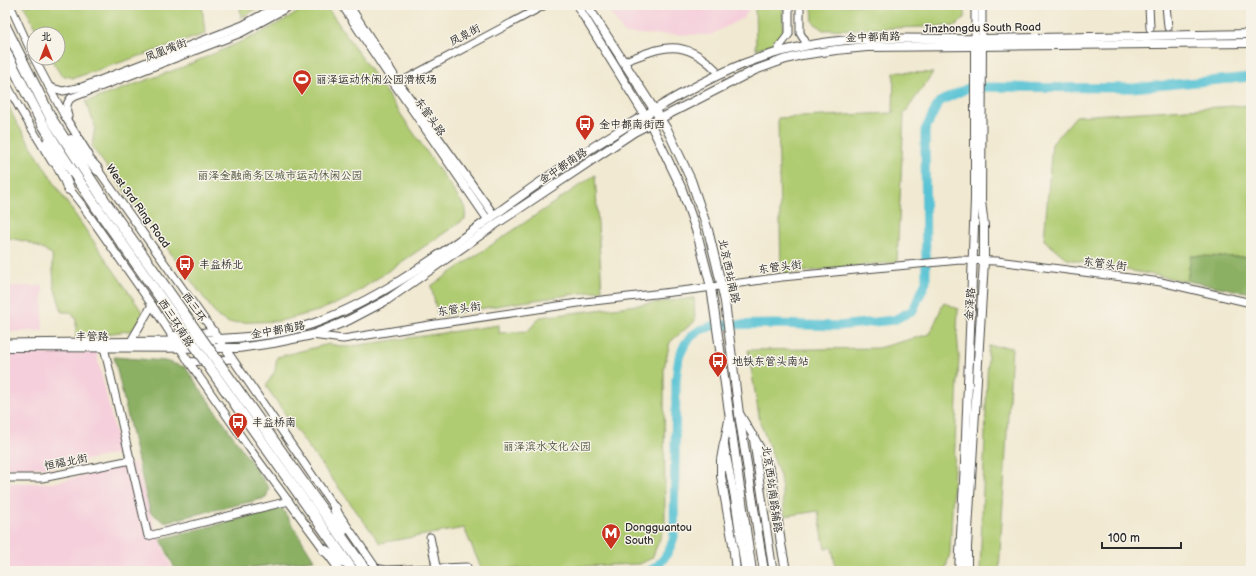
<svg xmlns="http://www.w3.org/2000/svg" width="1256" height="576" viewBox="0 0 1256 576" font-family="'Balsamiq Sans','LXGW WenKai TC',sans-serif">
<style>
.built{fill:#f5cfdb}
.green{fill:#b0cc72;stroke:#6e7c4e}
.forest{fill:#8cb064;stroke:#5c6e48}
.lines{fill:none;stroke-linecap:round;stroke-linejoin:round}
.river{stroke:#58c3d4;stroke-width:9}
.minor-casing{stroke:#494844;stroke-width:9}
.major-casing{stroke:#494844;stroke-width:10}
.highway-casing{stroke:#494844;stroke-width:12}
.minor{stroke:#fff;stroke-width:7}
.major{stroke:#fff;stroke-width:8}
.highway{stroke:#fff;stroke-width:10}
.highway-bridge-casing{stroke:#494844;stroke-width:12;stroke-linecap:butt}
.highway-bridge{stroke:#fff;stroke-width:10}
.labels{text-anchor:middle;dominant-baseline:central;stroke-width:3;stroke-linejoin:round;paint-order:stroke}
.street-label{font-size:11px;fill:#2b2b2b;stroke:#f7f3e8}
.poi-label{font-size:11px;fill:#2b2b2b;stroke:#f7f3e8;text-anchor:start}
.park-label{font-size:11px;fill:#4c533d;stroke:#f7f3e8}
</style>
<rect width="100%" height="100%" fill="#f7f3e8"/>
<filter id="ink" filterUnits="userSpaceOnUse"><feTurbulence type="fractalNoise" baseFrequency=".025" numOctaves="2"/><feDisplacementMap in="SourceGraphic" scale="8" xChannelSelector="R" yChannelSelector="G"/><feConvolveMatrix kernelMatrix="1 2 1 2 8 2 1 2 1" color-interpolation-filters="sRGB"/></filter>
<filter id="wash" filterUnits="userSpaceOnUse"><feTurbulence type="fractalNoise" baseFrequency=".012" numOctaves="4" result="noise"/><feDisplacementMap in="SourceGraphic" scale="16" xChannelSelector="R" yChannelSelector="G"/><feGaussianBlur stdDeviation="0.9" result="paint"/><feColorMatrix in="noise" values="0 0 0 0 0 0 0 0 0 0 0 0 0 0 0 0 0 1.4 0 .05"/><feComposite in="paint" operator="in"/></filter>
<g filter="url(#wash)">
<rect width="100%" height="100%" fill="#f1e9d1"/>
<g class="built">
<polygon points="605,5 748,5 748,11 743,18 710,35 625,34"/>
<polygon points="5,286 43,286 43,331 5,332"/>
<polygon points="96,352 120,453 54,467 5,468 5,355"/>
<polygon points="135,463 154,525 173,571 5,571 5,483 53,483"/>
</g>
<g class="green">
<polygon points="24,5 202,5 205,34 74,78 61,75 50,58 58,58 58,34 38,34"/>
<polygon points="240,5 263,5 241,18"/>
<polygon points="311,5 329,10 466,209 465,219 347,299 318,311 280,321 229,323 218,317 92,147 95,126 86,102 183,67 259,34"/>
<polygon points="755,5 783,5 783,34 775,44 756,49"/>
<polygon points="812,5 965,5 965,17 956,26 823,30 813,22"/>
<polygon points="894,72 933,73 904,114 897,262 781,274 778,118 893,113"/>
<polygon points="5,98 15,120 63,197 143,313 135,330 76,338 76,319 70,312 62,312 54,286 52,254 28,242 5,237"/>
<polygon points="1251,105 1251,257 1191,256 1187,281 1067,259 1044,240 1052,144 1076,116"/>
<polygon points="595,175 602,290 502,305 438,316 431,286"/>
<polygon points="694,298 695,321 670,342 664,368 665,526 652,558 640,564 482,570 464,528 380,543 301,437 266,386 275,371 277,357 329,344 346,347 499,325 499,333 528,331 540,317"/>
<polygon points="944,302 958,309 957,333 959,357 950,553 945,571 836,571 832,547 825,549 818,511 785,516 780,476 760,422 748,350 878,348 930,334"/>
<polygon points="989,346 1012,347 999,571 980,571 988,352"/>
</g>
<g class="forest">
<polygon points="1191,256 1251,257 1251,293 1187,281"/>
<polygon points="114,357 165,361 185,367 269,488 266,498 164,522 150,512"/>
<polygon points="282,508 314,560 224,571 176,571 161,539"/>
</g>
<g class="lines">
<path class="river" d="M649 571C662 565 670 550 674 537L676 379 679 357 685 344 693 335 700 330 715 325 775 324 838 326 894 320 913 310 926 282 925 130 939 102 970 87 1133 88 1251 77"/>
</g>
</g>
<g filter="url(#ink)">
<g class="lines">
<defs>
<g id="minor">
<polyline points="10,5 34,58 64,115 89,155"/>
<polyline points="342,5 395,85 488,220"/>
<polyline points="349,5 394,75"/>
<polyline points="800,5 800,33 805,41"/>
<polyline points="975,5 975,39"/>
<polyline points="1149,5 1150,28"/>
<polyline points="1166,5 1168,27"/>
<polyline points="982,39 982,5"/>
<polyline points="779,47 789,34 789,5"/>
<path d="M623 62C661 47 683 37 715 69"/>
<polyline points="5,81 20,109 52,162"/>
<polyline points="395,85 545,5"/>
<polyline points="49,87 63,91 82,87 243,25 279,5"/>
<polyline points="402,87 494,215"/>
<path d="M68 116C66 110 66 103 71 98L241 33 292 5"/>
<polyline points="96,167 225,348 378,571"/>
<polyline points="67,186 82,205 152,305 189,362 250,449 340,571"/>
<polyline points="312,335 343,339 436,324 585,302 698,289 782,277 960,260 997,261 1161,282 1251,303"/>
<polyline points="171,336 214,331"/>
<polyline points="131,341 152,305"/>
<polyline points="5,343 174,341"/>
<polyline points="104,347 148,536 289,501"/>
<polyline points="189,362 232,359"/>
<polyline points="740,414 753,436 773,571"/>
<polyline points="729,418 724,443 734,495 745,571"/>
<polyline points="5,478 42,478 131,460"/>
<polyline points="430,537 437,571"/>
<polyline points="375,568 386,570 467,567"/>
</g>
<g id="major">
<polyline points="577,5 651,125 681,187 697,233 711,287 752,571"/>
<polyline points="587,5 668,131 691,180 708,230 720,279 725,302 739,414 764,571"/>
<path d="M174 341C220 339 269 339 312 324 380 300 438 256 496 214 539 182 584 152 630 124 667 102 704 80 743 64 774 52 806 44 839 41 887 36 936 40 984 39 1073 38 1162 36 1251 34"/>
<polyline points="5,347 238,348 273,343 312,335 349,320 387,300 499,222 634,132 755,70 783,60 802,55 836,50 867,47 1251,43"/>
<polyline points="753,436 763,454 772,476 781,544 786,571"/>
<polyline points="724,443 721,460 721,476 733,544 736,571"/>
<polyline points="959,571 965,463 975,199 975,42"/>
<polyline points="967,571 967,547 984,261 984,226 981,201 982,42"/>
</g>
<g id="highway">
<polyline points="5,26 52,120 106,203"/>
<polyline points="5,51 41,121 60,152 97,208"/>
<polyline points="71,140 98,170"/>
<polyline points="48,142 56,162 64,177 69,189"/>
<polyline points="321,508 366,571"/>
<polyline points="335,508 342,532"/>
<polyline points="313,514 353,571"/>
<polyline points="324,550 345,563"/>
</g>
</defs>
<use href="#minor" class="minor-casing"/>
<use href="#major" class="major-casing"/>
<use href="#highway" class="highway-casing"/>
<use href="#minor" class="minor"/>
<use href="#major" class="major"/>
<use href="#highway" class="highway"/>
<defs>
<g id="highway-bridge">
<polyline points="106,203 321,508"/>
<polyline points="97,208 313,514"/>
</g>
</defs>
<use href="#highway-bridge" class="highway-bridge-casing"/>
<use href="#highway-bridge" class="highway-bridge"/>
</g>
</g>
<defs>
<symbol id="stadium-pin" viewBox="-11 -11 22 30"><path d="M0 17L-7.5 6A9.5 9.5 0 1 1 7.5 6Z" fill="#c8321e" stroke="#f7f3e8"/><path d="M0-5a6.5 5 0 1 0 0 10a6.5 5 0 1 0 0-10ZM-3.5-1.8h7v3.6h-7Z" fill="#fff"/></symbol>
<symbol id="bus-pin" viewBox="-11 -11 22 30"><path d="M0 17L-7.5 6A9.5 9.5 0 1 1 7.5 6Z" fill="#c8321e" stroke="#f7f3e8"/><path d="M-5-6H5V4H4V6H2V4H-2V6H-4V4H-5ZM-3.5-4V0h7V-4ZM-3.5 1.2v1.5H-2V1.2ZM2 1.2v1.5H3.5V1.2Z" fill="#fff"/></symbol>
<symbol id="metro-pin" viewBox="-11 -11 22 30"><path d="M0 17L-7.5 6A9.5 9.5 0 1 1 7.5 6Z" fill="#c8321e" stroke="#f7f3e8"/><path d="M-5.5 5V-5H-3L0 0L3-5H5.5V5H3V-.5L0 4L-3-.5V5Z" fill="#fff"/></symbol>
</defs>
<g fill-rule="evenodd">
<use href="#stadium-pin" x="291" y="68" width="22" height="30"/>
<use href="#bus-pin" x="574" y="113" width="22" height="30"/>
<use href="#bus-pin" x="174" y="253" width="22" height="30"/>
<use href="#bus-pin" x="707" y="350" width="22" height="30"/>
<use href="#bus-pin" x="227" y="411" width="22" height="30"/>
<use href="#metro-pin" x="600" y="522" width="22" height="30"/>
</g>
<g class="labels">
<g class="street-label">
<text transform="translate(982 28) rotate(-1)">Jinzhongdu South Road</text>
<text transform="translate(465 35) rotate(-28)">凤泉街</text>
<text transform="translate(873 37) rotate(-2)">金中都南路</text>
<text transform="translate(166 50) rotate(-21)">凤凰嘴街</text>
<text transform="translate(430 117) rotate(55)">东管头路</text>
<text transform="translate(563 166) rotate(-34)">金中都南路</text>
<text transform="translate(138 206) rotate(54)">West 3rd Ring Road</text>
<text transform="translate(1105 264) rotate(7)">东管头街</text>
<text transform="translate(780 267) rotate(-7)">东管头街</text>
<text transform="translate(729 271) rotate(78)">北京西站南路</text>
<text transform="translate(970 304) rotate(-86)">金泽路</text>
<text transform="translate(194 307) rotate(55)">西三环</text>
<text transform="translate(459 309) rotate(-8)">东管头街</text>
<text transform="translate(176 323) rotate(57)">西三环南路</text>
<text transform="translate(278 330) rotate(-10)">金中都南路</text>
<text x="92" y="336">丰管路</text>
<text transform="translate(66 462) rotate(-11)">恒福北街</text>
<text transform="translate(772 489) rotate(82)">北京西站南路辅路</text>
</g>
<g class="poi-label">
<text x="316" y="79">丽泽运动休闲公园滑板场</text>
<text x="599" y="124">金中都南街西</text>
<text x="199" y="264">丰益桥北</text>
<text x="732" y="361">地铁东管头南站</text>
<text x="252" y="422">丰益桥南</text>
<text x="625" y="527">Dongguantou<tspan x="625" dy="13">South</tspan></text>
</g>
<g class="park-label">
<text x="280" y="175">丽泽金融商务区城市运动休闲公园</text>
<text x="547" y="446">丽泽滨水文化公园</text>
</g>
</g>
<rect width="1256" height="576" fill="none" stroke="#f7f3e8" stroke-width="20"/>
<g transform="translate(46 46)"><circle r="19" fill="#f7f3e8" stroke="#a5a39c"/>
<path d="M0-3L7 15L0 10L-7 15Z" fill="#c8321e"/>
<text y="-6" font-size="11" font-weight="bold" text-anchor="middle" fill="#2b2b2b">北</text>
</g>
<path d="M1102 542v6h79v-6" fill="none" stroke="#2b2b2b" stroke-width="2"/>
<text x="1108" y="542" font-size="12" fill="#2b2b2b" stroke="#f7f3e8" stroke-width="3" paint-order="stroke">100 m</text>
</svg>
